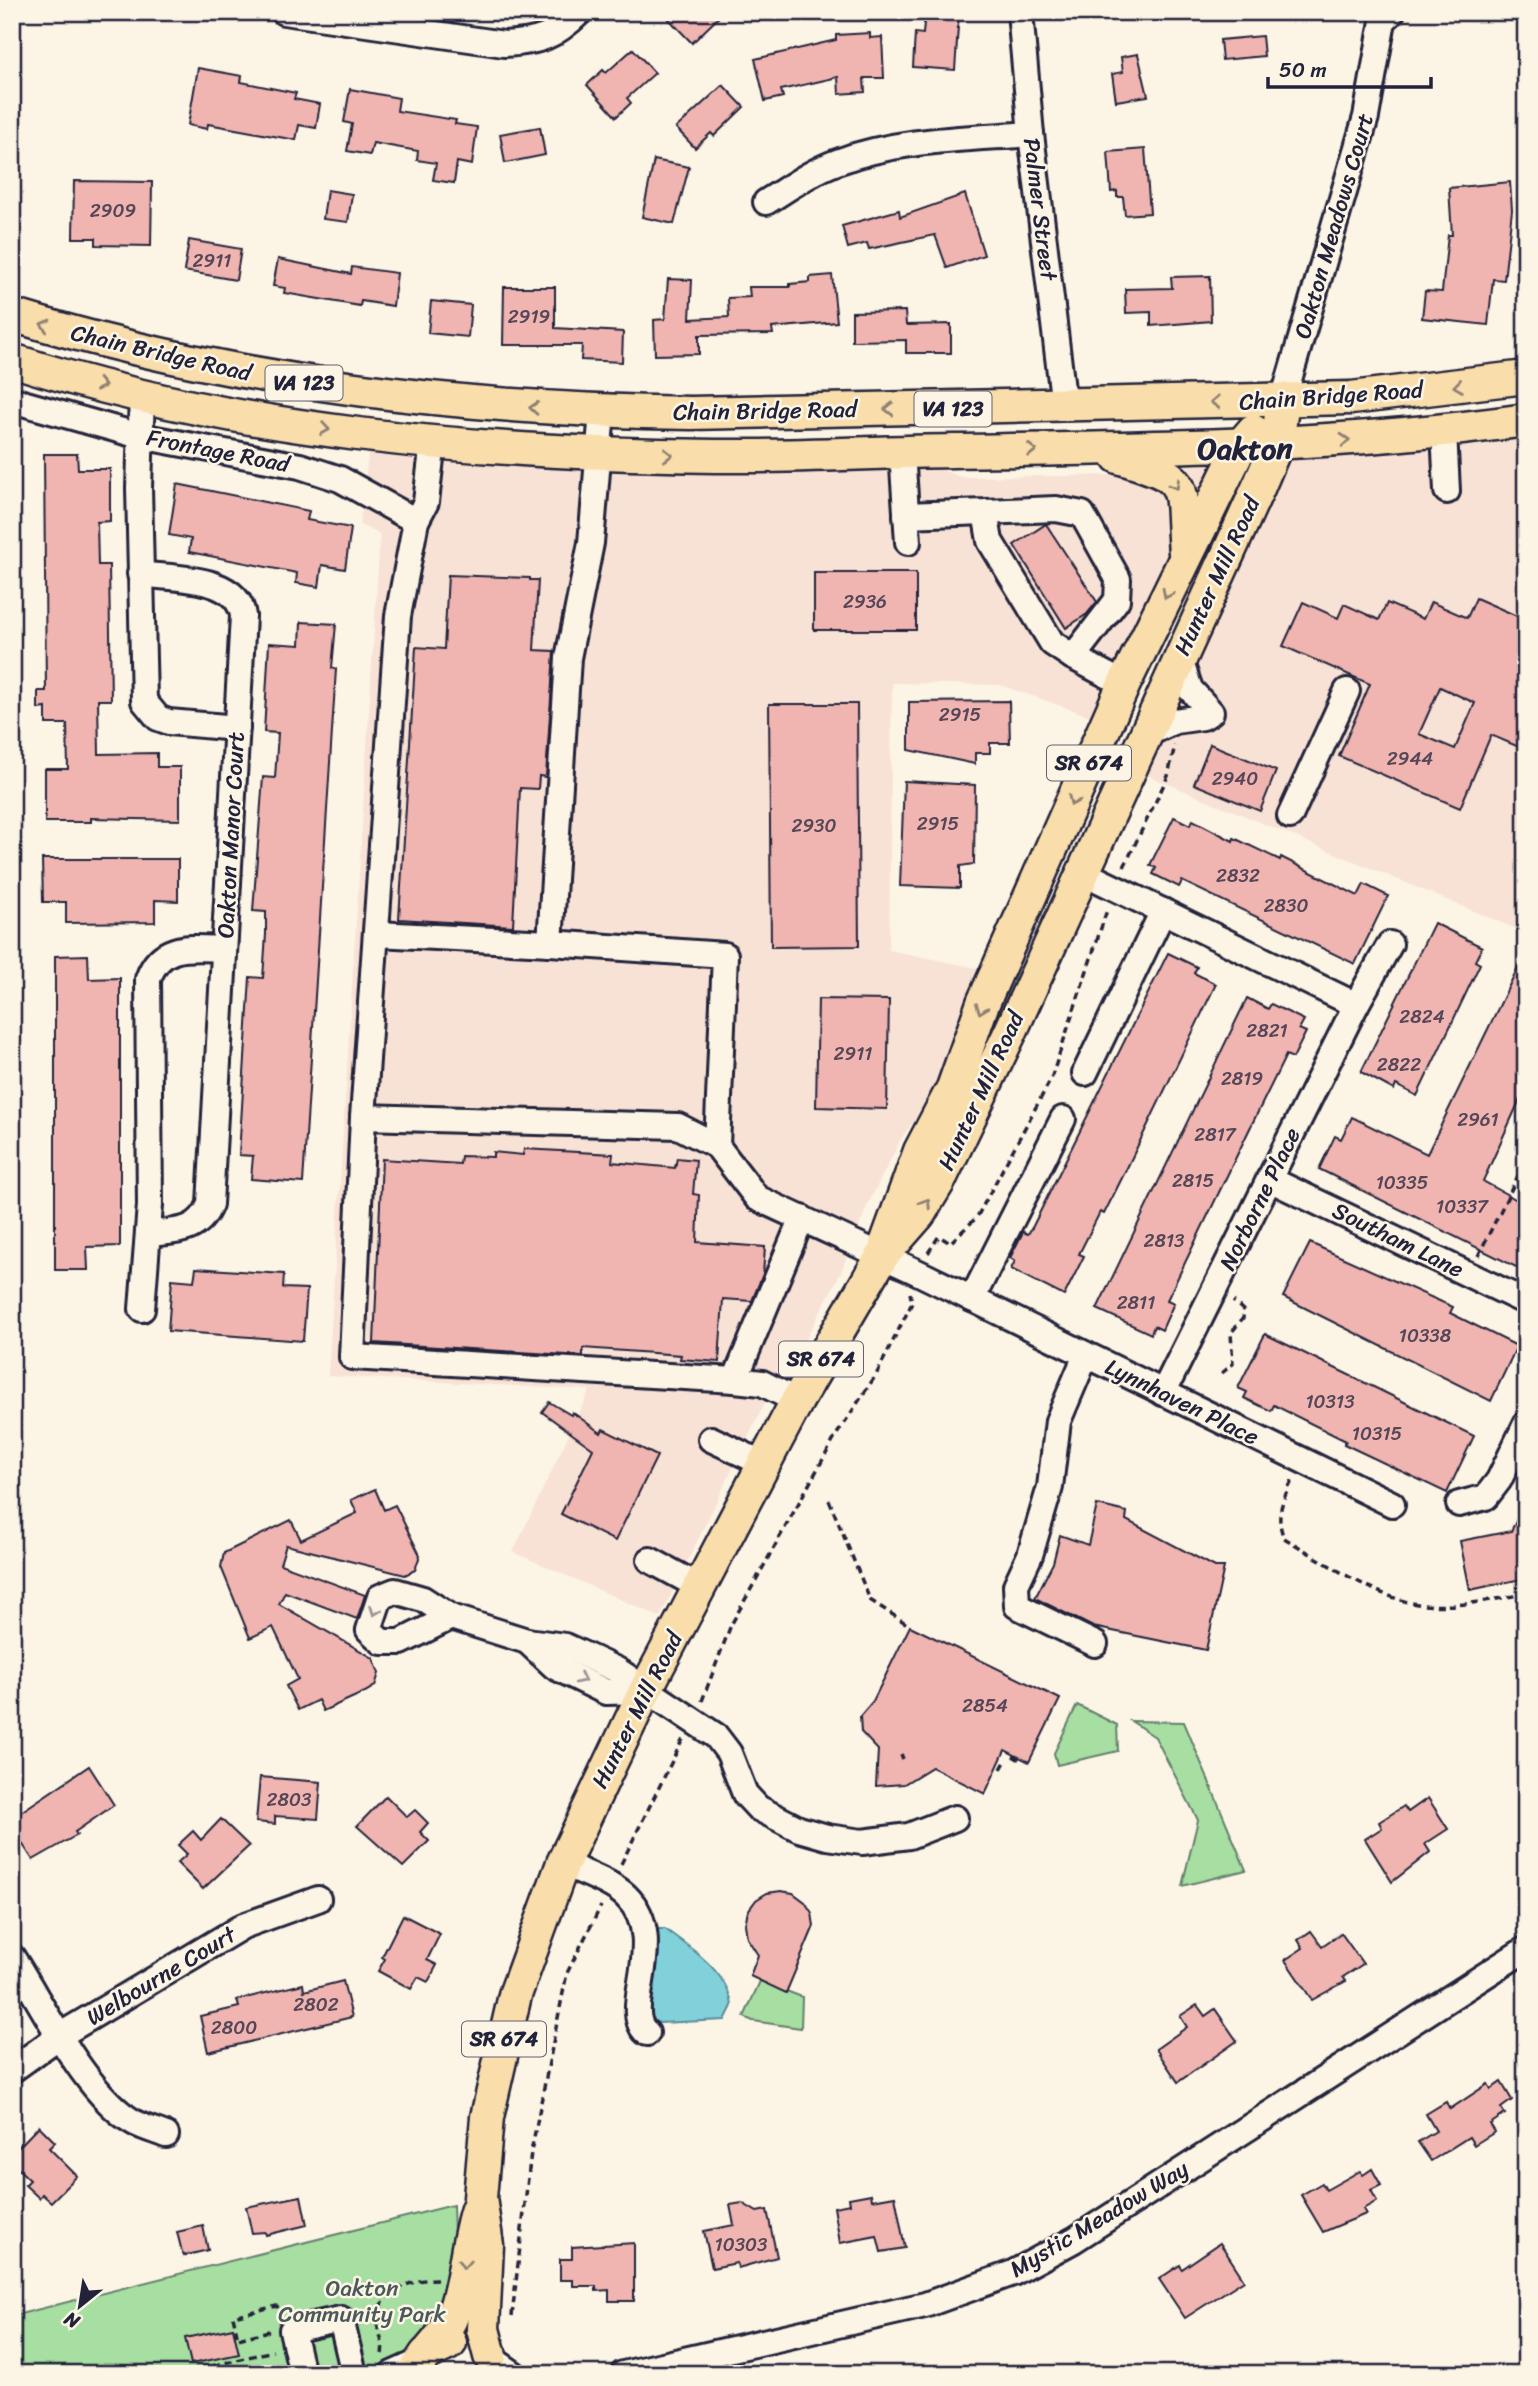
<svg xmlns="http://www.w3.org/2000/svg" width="1538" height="2386" viewBox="0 0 1538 2386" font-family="Sriracha,sans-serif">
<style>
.built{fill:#f8e2d5}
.green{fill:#a7dea1;stroke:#64806e;stroke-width:2}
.water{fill:#80d1da;stroke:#5a8b9a;stroke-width:2}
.building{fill:#f0b5b1;stroke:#22223b;stroke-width:2;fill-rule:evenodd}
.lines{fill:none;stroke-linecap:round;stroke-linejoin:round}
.minor-casing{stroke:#22223b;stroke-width:30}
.major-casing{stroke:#22223b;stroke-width:37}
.path{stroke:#22223b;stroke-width:3.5;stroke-dasharray:7 5;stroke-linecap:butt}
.minor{stroke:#fcf5e5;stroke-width:24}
.major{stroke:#f9deab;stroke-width:32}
.oneway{stroke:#8e8073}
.oneway2{stroke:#9a9698}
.labels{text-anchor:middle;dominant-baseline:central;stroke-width:5;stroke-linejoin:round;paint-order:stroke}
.number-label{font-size:19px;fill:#564758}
.shield{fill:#fcf5e5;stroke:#63616e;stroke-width:2}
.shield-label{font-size:21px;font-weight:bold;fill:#22223b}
.street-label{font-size:23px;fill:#22223b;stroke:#fcf5e5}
.park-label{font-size:23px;fill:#4a5a5a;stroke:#fcf5e5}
.district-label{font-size:30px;font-weight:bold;fill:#22223b;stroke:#fcf5e5}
</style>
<rect width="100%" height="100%" fill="#fcf5e5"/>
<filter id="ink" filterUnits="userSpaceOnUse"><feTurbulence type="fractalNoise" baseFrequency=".0143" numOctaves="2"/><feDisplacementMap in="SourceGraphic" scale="14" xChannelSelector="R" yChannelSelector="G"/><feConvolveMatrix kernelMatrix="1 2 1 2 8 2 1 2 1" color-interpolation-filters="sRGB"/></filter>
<g filter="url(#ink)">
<polygon class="built" points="1526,430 1526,933 1144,774 1222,611 1154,580 1096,718 1000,685 892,683 889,950 982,969 958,1018 953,1062 938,1089 902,1137 868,1204 841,1272 795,1360 782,1368 660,1617 513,1552 590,1390 328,1376 380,534 360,525 369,447 860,468 936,468 961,477 1119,475 1150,483 1168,458"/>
<g class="green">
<polygon points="1077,1705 1117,1725 1118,1751 1057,1765 1054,1753"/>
<polygon points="1131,1721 1184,1722 1246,1870 1182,1886 1198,1820 1155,1737"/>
<polygon points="760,1981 802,1997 801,2028 753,2021 744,2017"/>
<polygon points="453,2205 456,2291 401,2374 12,2374 12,2316"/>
</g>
<path class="water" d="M659 1929H665C690 1947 729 1973 732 2006L725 2020 659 2023 651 2020 648 2012 659 1954 656 1932Z"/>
<g class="building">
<polygon points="662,12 724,12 692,43"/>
<polygon points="925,12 959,12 955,70 913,67 915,33 923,34"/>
<polygon points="870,33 870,38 882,37 884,78 864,78 865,92 839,94 838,77 781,90 783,97 765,101 755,59 836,40 836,35"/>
<polygon points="1262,36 1264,56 1222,60 1220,40"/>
<polygon points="633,49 655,73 627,98 631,103 616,117 587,85 603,70 606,73"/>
<polygon points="1138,54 1148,96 1116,101 1112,74 1123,72 1121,57"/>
<polygon points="198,68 242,76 241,82 296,93 294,99 320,104 316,128 299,125 296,140 208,124 207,129 188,125"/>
<polygon points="723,85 744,107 714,136 711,133 695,148 676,128"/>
<polygon points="350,89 399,98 397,111 456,120 455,124 477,127 472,165 457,162 454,183 433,180 436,163 417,160 418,151 373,143 370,155 347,151 352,124 344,122"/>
<polygon points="540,127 545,155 505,163 500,134"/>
<polygon points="1145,149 1150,213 1125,215 1123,197 1117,197 1117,191 1111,192 1108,152"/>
<polygon points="654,160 689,167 674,224 642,217"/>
<polygon points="74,181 152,182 151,246 96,245 96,238 73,238"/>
<polygon points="1510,182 1512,210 1504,280 1493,279 1488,325 1422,318 1425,291 1442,292 1448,235 1452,235 1449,188"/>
<polygon points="327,190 352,194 348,222 323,219"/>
<polygon points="965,194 984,255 947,268 935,235 869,249 867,243 848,248 842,226 899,210 900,217"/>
<polygon points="189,240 241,249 236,280 184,271"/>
<polygon points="278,259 351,274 352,267 397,273 393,306 361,301 360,306 284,293 285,288 273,286"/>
<polygon points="832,275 837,322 772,328 773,334 699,335 699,354 655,355 654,320 665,319 668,279 692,280 690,319 729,317 728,298 750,297 749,287 790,287 790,284 810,282 810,277"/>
<polygon points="1210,276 1211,321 1151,326 1151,312 1126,313 1125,289 1172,288 1171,277"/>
<polygon points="504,287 555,287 555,328 623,332 622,362 581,360 582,345 503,345"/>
<polygon points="431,301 471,305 468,337 428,333"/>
<polygon points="905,311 906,325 951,324 951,353 906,353 906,340 852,341 852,312"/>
<polygon points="44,454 77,454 78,469 110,469 110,521 97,522 98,565 109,565 111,700 98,700 99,754 157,753 157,767 180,767 180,820 91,818 91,822 45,822 45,769 68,769 67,724 46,724 46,708 38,709 38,691 46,691"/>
<polygon points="177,484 309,511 307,520 351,528 345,569 322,565 319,587 296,583 297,573 189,552 191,539 169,535"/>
<polygon points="1046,524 1097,602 1087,614 1066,628 1014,545"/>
<rect x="814" y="573" width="102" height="57"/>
<polygon points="448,575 530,578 530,580 538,580 534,650 554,651 546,777 539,776 538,789 520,788 513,926 399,919 416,647 444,649"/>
<path d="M1476 598 1526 620V750L1491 735 1460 808 1339 756 1370 684 1283 646 1303 602 1338 618 1344 604 1379 620 1387 603 1423 619 1431 602 1467 618ZM1440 687 1475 703 1455 749 1419 734Z"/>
<polygon points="301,622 336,624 332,668 336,669 303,1183 251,1179 253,1156 239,1155 250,977 263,978 266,934 266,912 253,911 263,777 275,778 278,733 264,732 269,643 300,645"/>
<polygon points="1009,701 1010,743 990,743 990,753 975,753 975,764 909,750 909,702"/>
<polygon points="769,704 857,704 859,946 771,947"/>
<polygon points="1210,744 1276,771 1260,811 1194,784"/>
<polygon points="904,781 975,785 974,864 960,866 960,888 900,886"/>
<polygon points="1174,817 1190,825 1193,820 1233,841 1234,838 1280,860 1281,857 1358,896 1364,884 1388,896 1355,964 1182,881 1179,887 1153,874 1156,868 1150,865"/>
<polygon points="42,859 178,859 178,901 155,900 155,922 66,923 66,902 43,902"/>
<polygon points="1434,923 1482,947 1475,961 1480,964 1417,1096 1396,1085 1394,1090 1361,1072"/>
<polygon points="1526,951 1526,1086 1483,1181 1526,1205 1526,1272 1319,1169 1335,1136 1341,1139 1352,1117 1427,1154"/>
<polygon points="1168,953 1197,967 1194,973 1216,984 1125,1172 1104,1214 1100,1212 1079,1254 1084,1256 1064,1296 1011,1269 1015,1261 1010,1258 1023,1232 1028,1234 1033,1226"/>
<polygon points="88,955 89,979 120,978 120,1246 87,1247 88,1270 55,1270 55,956"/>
<polygon points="1247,998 1268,1009 1271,1004 1304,1020 1299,1029 1306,1032 1293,1058 1286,1055 1252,1124 1167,1300 1174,1303 1162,1330 1154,1326 1151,1334 1097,1309"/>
<polygon points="818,999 889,1000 887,1109 816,1107"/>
<polygon points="524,1149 613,1154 612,1162 675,1168 677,1158 696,1160 693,1194 699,1195 697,1242 765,1247 763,1274 752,1301 723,1299 719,1362 680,1359 681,1355 583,1348 583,1356 374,1343 382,1159 460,1164 461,1156 493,1157 493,1152 523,1155"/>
<polygon points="1310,1243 1453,1307 1450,1313 1517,1346 1491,1401 1283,1297"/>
<polygon points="196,1268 284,1274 283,1288 307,1289 303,1341 168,1331 172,1279 194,1281"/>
<polygon points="1265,1334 1474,1436 1447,1493 1344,1444 1346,1441 1274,1405 1271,1411 1244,1398 1247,1392 1238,1388"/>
<polygon points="549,1402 571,1415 572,1412 601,1433 603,1429 657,1456 615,1541 561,1514 593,1449 542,1412"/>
<polygon points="375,1489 384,1510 395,1505 420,1555 415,1570 405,1575 286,1545 280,1564 365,1595 357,1619 285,1592 279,1604 373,1658 379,1673 375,1686 365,1692 323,1711 318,1700 298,1710 286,1686 298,1679 273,1627 250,1638 221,1567 224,1553 291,1520 301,1540 357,1513 351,1500"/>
<polygon points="1526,1500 1526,1578 1470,1590 1460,1541 1511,1531"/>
<polygon points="1097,1505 1127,1512 1126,1520 1215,1567 1224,1567 1206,1650 1093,1627 1035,1598 1053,1563 1060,1535 1088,1545"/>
<polygon points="910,1626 1060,1699 1029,1762 1005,1750 985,1794 932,1767 904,1784 876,1786 878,1750 861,1732 860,1716 873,1701"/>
<polygon points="89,1766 114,1805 75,1832 77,1835 33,1860 12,1828 12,1818"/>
<polygon points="260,1777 321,1782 318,1819 275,1816 275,1824 256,1822"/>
<polygon points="386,1796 407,1817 415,1810 428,1823 420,1832 429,1841 403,1867 357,1826"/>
<polygon points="1428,1798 1448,1829 1425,1844 1430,1852 1392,1882 1365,1839 1382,1828 1379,1822 1404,1806 1408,1812"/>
<polygon points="221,1819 249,1846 203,1889 177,1863 187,1854 178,1845 193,1831 201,1840"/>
<polygon points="781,1891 793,1893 805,1902 812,1913 814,1926 786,1993 750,1976 758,1955 747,1938 745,1924 748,1911 756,1900 767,1893"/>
<polygon points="403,1915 440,1934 427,1960 437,1965 428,1982 418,1977 411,1989 378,1971 385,1959 382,1957"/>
<polygon points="1311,1931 1322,1946 1341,1933 1363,1964 1343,1977 1346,1981 1312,2000 1285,1960 1303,1948 1298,1940"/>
<polygon points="343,1981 352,2017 208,2052 200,2016 239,2007 237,2000 303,1984 304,1991"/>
<polygon points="1197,2005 1205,2016 1215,2009 1237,2041 1178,2082 1156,2049 1187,2027 1180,2016"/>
<polygon points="1501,2082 1512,2100 1501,2108 1505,2114 1490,2124 1495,2132 1474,2145 1469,2137 1431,2161 1418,2142 1436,2131 1426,2114 1446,2102 1450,2109 1488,2084 1491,2089"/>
<polygon points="39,2126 55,2142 49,2148 77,2176 51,2202 42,2194 39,2198 25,2185 30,2180 12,2163 12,2154"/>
<polygon points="1372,2169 1381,2185 1371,2190 1377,2201 1363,2209 1366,2214 1323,2232 1301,2195 1322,2183 1326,2190 1360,2171 1363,2175"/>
<polygon points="871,2194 872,2200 895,2196 905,2248 881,2252 877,2236 840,2243 834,2207 850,2204 849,2198"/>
<polygon points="301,2196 307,2225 266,2235 265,2232 252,2233 246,2207"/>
<polygon points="742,2203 757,2212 767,2210 777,2257 738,2268 737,2263 712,2268 704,2231 734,2225 730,2205"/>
<polygon points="203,2226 208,2250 183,2256 177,2232"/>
<polygon points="634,2243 634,2301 609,2301 609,2290 596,2291 596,2286 573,2286 573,2280 560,2280 560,2259 572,2259 572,2247"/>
<polygon points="1220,2243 1244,2280 1185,2318 1159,2279 1180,2265 1182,2269"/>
<polygon points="233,2328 239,2354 191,2364 185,2338"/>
</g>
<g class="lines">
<defs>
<g id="minor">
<path d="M284 12 504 44C540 42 554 37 580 12"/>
<polyline points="1020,12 1031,134 1064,406"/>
<path d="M766 202C789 188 812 171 837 162 898 139 966 139 1031 134"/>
<polyline points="142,394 139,488 144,701 158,718 169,722 237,728"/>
<polyline points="12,400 140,436 300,466 340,479 416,521"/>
<polyline points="1283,400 1366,117 1383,21 1392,12"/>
<polyline points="602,411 591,543 568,658 550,943 725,955 717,1146 757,1198 917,1272 1392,1504"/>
<polyline points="1444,431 1447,491"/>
<polyline points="433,441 426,502 416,521 398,616 363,1117 678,1126 717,1146"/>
<polyline points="902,452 908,542"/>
<polyline points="906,515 985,512 990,541 1052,643 1073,657 1117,600 1118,579 1082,514 1056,509 985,512"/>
<path d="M140 574C173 579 238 575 243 616L210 1204C199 1233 175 1231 149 1234"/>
<polyline points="1073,657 1124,684"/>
<polyline points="1143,736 1175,721 1203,717 1211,712 1190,689 1179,657"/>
<polyline points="1290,816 1347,691"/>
<polyline points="1082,872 1356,1005"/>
<polyline points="377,934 550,943"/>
<polyline points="1085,1073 1163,911"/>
<polyline points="363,1117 352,1357 735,1380 802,1218"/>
<polyline points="1269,1179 1526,1302"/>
<polyline points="972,1299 1063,1119"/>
<path d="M142 1309 150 1205 148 979C161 942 192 948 224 949"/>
<polyline points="1086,1355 1058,1421 1050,1487 1030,1555 1016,1585 1017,1606 1095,1644"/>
<polyline points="735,1380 762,1383 797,1401"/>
<polyline points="1163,1393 1356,1005 1390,944"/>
<polyline points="711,1439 764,1464"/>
<polyline points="1459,1504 1486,1497 1499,1480 1526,1424"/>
<polyline points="650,1560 700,1587"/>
<polyline points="451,1617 401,1642 382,1642 369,1630 380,1597 395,1591 423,1599 451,1617 527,1641 565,1646 617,1670 716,1736 729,1753 745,1794 758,1808 799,1829 827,1837 862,1842 909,1836 955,1818"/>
<polyline points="527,1641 555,1667 606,1692 645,1691"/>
<path d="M563 1863C583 1873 610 1881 626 1896 671 1940 618 2010 647 2033"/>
<path d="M12 1957C43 2005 86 2096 135 2123 145 2128 156 2131 166 2135"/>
<polyline points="12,2070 59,2036 243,1926 318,1899"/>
<polyline points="494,2360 514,2374"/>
<polyline points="302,2374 292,2330 341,2319 354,2374"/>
<polyline points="392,2374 419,2362"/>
<polyline points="623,2374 925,2305 1013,2273 1074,2240 1526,1949"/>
</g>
<g id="major">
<path d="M12 315C234 383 461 409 691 413L1351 398 1526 377"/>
<path d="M12 360C237 433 480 453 715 456 794 457 874 452 953 451 1144 448 1336 447 1526 420"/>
<path d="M1118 457C1194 480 1179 481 1185 553"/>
<polyline points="886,1244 920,1151 953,1088 983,1003 1124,684 1241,445 1253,431"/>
<path d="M430 2350C468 2310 461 2258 477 2209"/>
<polyline points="490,2356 483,2329 487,2245 480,2198 487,2117 515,1995 563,1863 645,1691 797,1401 883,1255 919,1214 939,1181 1010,1033 1259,486 1277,444 1283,400"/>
<polyline points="413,2374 426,2354 450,2343"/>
</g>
</defs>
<use href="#minor" class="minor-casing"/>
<use href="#major" class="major-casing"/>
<g class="path">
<polyline points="1124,867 1168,776 1175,745"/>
<polyline points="928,1253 939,1236 950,1243 977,1217 1051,1079 1107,910"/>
<polyline points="1478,1256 1526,1160"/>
<polyline points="1222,1373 1233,1364 1231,1333 1243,1318 1244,1311 1233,1301"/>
<path d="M1292 1481C1282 1501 1275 1517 1284 1538 1324 1561 1378 1600 1424 1605 1458 1608 1493 1599 1526 1594"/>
<polyline points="829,1500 870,1600 910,1626"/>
<polyline points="702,1701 731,1625 837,1434 876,1375 912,1303 910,1293"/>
<polyline points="901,1754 903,1759"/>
<polyline points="1013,1756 1023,1762"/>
<polyline points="1001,1769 1005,1762"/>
<polyline points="621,1864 683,1739"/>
<polyline points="512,2316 531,2152 567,1973 601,1906"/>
<polyline points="269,2331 238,2339 233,2316 277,2306 279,2312"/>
<path d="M382 2354C385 2341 375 2327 377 2315 383 2290 414 2279 437 2279"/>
<polyline points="533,2367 540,2366 541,2374"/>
<polyline points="150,2374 161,2374"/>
<polyline points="179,2374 273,2351"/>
</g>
<use href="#minor" class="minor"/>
<use href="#major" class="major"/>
</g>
<defs><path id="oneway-chevron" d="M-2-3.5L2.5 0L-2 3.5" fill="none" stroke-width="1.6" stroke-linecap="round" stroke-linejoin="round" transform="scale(1.75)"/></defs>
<g class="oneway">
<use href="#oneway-chevron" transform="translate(45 325) rotate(-164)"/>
<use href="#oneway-chevron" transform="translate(101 385) rotate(13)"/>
<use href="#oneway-chevron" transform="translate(1458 386) rotate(172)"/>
<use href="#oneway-chevron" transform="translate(1215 402) rotate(178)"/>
<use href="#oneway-chevron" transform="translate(534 408) rotate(-176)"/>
<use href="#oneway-chevron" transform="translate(889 409) rotate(179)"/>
<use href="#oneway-chevron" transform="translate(325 429) rotate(9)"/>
<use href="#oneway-chevron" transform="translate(1345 440) rotate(-5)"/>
<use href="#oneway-chevron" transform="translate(1032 450) rotate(-1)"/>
<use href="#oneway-chevron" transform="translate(668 455) rotate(1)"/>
<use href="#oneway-chevron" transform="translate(1175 485) rotate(60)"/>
<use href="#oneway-chevron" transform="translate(1167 594) rotate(116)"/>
<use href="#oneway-chevron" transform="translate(1073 801) rotate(114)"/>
<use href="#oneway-chevron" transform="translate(981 1009) rotate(110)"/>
<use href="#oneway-chevron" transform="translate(926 1203) rotate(-58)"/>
<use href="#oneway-chevron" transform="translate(464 2264) rotate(94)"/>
</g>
<g class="oneway2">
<use href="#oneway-chevron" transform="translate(375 1611) rotate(111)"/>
<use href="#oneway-chevron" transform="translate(581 1679) rotate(26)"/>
</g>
</g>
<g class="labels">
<g class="number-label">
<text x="113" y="210">2909</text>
<text x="212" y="260">2911</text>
<text x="529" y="316">2919</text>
<text x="865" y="601">2936</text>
<text x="960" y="714">2915</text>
<text x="1410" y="758">2944</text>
<text x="1235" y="778">2940</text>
<text x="938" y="823">2915</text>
<text x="814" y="825">2930</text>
<text x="1238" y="875">2832</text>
<text x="1286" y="905">2830</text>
<text x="1422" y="1016">2824</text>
<text x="1267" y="1030">2821</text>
<text x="853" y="1053">2911</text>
<text x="1399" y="1064">2822</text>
<text x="1242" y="1078">2819</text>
<text x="1478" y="1119">2961</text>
<text x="1215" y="1134">2817</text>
<text x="1193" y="1180">2815</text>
<text x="1402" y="1182">10335</text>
<text x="1462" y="1206">10337</text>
<text x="1164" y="1240">2813</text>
<text x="1136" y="1302">2811</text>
<text x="1425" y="1335">10338</text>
<text x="1330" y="1401">10313</text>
<text x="1377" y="1433">10315</text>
<text x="985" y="1705">2854</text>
<text x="289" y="1799">2803</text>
<text x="316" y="2004">2802</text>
<text x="234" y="2027">2800</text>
<text x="741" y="2244">10303</text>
</g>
<g class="shield">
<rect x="265.5" y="365.5" width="77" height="35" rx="5"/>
<rect x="914.5" y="391.5" width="77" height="35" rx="5"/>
<rect x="1047" y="745.5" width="84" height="35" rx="5"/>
<rect x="779" y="1341.5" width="84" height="35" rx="5"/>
<rect x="462" y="2021.5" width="84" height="35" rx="5"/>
</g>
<g class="shield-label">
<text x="304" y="383">VA 123</text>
<text x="953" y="409">VA 123</text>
<text x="1089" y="763">SR 674</text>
<text x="821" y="1359">SR 674</text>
<text x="504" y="2039">SR 674</text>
</g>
<g class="street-label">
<text transform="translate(1040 209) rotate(83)">Palmer Street</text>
<text transform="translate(1334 226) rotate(-74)">Oakton Meadows Court</text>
<text transform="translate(161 353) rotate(13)">Chain Bridge Road</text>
<text transform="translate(1331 396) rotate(-4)">Chain Bridge Road</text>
<text transform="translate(765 411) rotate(-1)">Chain Bridge Road</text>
<text transform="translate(218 451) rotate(11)">Frontage Road</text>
<text transform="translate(1217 576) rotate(-65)">Hunter Mill Road</text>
<text transform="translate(231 835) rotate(-87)">Oakton Manor Court</text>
<text transform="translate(981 1091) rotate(-65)">Hunter Mill Road</text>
<text transform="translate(1260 1199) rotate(-64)">Norborne Place</text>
<text transform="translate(1398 1240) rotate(26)">Southam Lane</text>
<text transform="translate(1182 1402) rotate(26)">Lynnhaven Place</text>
<text transform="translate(637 1710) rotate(-63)">Hunter Mill Road</text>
<text transform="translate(161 1976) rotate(-31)">Welbourne Court</text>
<text transform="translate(1099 2219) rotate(-31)">Mystic Meadow Way</text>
</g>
<g class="park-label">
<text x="362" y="2288">Oakton<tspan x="362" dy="26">Community Park</tspan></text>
</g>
<g class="district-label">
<text x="1245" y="449">Oakton</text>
</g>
</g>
<rect width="1538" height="2386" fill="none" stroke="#fcf5e5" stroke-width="42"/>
<rect x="21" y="21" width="1496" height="2344" fill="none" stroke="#22223b" stroke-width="2.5" filter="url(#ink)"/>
<g transform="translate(80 2306) rotate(210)" stroke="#fcf5e5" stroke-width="5" paint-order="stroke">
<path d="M0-5L12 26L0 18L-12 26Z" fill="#22223b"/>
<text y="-10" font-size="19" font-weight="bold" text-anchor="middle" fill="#22223b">N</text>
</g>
<path d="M1268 77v10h163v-10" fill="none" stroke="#22223b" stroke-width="3.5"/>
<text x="1279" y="77" font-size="21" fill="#22223b" stroke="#fcf5e5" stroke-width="5" paint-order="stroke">50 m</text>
</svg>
